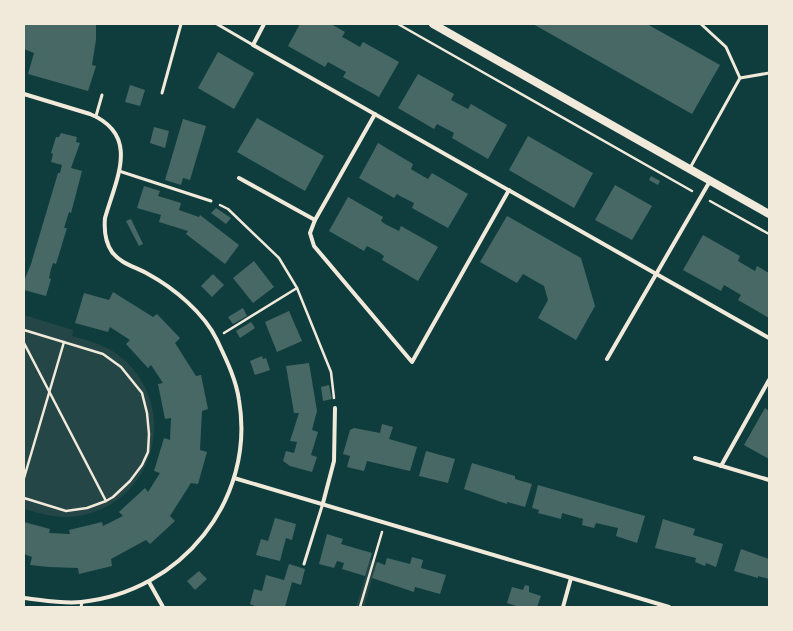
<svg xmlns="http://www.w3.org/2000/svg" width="793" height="631" viewBox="0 0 793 631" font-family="'DM Sans',sans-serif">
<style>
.green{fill:#244646}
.building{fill:#486865}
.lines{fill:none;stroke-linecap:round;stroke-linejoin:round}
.path{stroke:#f1e9da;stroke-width:2.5}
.service{stroke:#f1e9da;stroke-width:3}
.minor{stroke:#f1e9da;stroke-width:4}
.secondary{stroke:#f1e9da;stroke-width:8}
</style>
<rect width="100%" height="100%" fill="#0f3d3e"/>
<g class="green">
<path d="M24 315 73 330 72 336C86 340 102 344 114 352 182 398 159 503 78 516 59 519 42 514 24 509Z"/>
<polygon points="370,560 377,562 364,607 356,607"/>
</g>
<g class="building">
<polygon points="24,24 96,24 96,40 92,65 96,66 88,91 28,74 34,53 24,49"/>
<polygon points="300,24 331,24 345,32 342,37 346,39 360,47 363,42 399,62 379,97 343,77 346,72 328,62 325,67 288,46"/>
<polygon points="533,24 647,24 720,65 692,114"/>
<polygon points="218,52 254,73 234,109 198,88"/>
<polygon points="418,74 454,94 451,100 468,109 471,104 507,125 488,159 452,138 454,133 437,124 434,129 398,108"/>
<polygon points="130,85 145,90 140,106 125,102"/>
<polygon points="257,118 324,156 305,191 237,152"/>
<polygon points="183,119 206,126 190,180 183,178 181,185 165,180"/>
<polygon points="154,127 169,131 165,148 150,143"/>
<polygon points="61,133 77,137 76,142 80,143 71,168 82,171 71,213 69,212 64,228 67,228 56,264 53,263 51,269 49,278 51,279 46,296 24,290 24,281 31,264 58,173 60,173 62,165 51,162 53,154 51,153 56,137 59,137"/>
<polygon points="528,136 593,173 574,208 509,170"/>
<polygon points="378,143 413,164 411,169 414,171 428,179 432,173 468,194 448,228 412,208 414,203 400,196 397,194 394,198 359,178"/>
<polygon points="651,176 660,181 658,185 649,180"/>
<polygon points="615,185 652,206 632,240 595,220"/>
<polygon points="144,186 160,191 158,196 181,203 179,210 199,217 200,215 239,245 225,264 186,234 188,231 159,222 161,215 137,208"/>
<polygon points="348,197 383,217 381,221 385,224 399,231 401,226 438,247 418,281 382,260 384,256 380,253 367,246 364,251 329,231"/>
<polygon points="216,208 231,218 226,224 211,213"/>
<polygon points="507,216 581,258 595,306 576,340 538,318 548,300 544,286 523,274 517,283 480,262"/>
<polygon points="131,219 143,244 139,246 126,221"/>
<polygon points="703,235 740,256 738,261 755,271 757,266 769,273 769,318 738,300 741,295 724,285 721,291 683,270"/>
<polygon points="254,261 274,287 253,303 233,278"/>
<polygon points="213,274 224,285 212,297 201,286"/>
<polygon points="113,292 153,317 157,314 180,338 175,343 196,376 201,375 208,409 202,411 200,450 207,452 198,484 191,483 170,516 175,521 150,544 146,540 111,559 112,566 79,574 78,568 49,567 30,565 32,557 24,554 24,522 50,529 49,533 70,534 69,530 102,522 103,526 123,516 119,512 145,488 148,492 160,473 154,471 164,438 170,440 171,418 165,419 158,384 163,383 151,365 148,368 126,344 130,340 110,327 108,332 75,323 84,293 109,300"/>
<polygon points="243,308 247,316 233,324 228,317"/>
<polygon points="289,311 302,341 277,352 265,322"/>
<polygon points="251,322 255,328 240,338 236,331"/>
<polygon points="262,356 263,359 266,358 270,370 255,375 250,361"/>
<polygon points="309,363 317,411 312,430 318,432 311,455 317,457 312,472 290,466 283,461 286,451 294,453 297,442 290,441 299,413 294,413 286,366"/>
<polygon points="329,385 332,399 323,401 321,387"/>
<polygon points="765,408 769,411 769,459 744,445"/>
<polygon points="382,424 393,427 389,439 417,447 410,471 367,461 364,471 347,467 350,456 343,454 350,430 354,428 380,433"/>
<polygon points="426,451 455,459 448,483 419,476"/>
<polygon points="472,463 515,476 515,479 532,484 525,507 507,502 507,504 464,489"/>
<polygon points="538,485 645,516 637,543 616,536 618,528 596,523 594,528 582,525 583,519 562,513 561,519 538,513 539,510 532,508"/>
<polygon points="275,518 296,524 292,540 286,538 280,561 256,555 261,539 268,541"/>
<polygon points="663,519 695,529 693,535 723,544 716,567 706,563 705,566 695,562 696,558 655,548"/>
<polygon points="327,534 343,539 341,544 372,553 365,576 342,569 344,563 337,561 334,568 319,564"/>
<polygon points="741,549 769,559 769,579 758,576 758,578 734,571"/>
<polygon points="412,557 423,560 421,568 446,575 440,594 415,587 414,592 372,578 377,562 385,565 387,558 410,564"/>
<polygon points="289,564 305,569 301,585 292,582 285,607 258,607 250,604 254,589 262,591 266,575 284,580"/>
<polygon points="199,571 207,579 195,590 187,581"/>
<polygon points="525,585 529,586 529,592 541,596 537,607 519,607 507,603 512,587 523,590"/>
</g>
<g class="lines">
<g class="path">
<polyline points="398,24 692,191"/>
<polyline points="710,201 769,234"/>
<polyline points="220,205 228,209 279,258 297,288 331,372 334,398"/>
<polyline points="24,330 103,354 121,367 142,393 147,413 149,434 148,452 142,465 130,481 113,497 106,501 87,508 66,511 24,498"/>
<polyline points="224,333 297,288"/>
<polyline points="24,343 106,501"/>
<polyline points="24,478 64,342"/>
<polyline points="360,607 382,532"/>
</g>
<g class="service">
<polyline points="217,24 253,45"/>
<polyline points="701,24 726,47 740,78"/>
<polyline points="162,93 181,24"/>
<polyline points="96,116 102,95"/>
<polyline points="690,168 740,78 769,73"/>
<polyline points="119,171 211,201"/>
<polyline points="304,564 323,503"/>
<polyline points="81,607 82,602"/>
</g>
<g class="minor">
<polyline points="264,24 253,45 769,338"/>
<path d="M24 94 90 114C141 135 116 179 105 218 104 230 105 242 112 252 121 264 136 267 148 274 174 288 204 313 217 340 226 359 236 379 239 400 256 500 181 592 81 602 62 604 43 600 24 598"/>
<polyline points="375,114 315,220 310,233 314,246 412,362 509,190"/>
<polyline points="239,178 315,220"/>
<polyline points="607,359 710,181"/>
<polyline points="695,458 769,480"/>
<polyline points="721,466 769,380"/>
<polyline points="234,478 669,607"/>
<polyline points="323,503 334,461 335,408"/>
<polyline points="149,582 163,607"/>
<polyline points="563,607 571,578"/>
</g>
<polyline class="secondary" points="433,24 769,214"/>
</g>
<rect width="793" height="631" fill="none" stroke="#f1e9da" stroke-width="50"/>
</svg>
